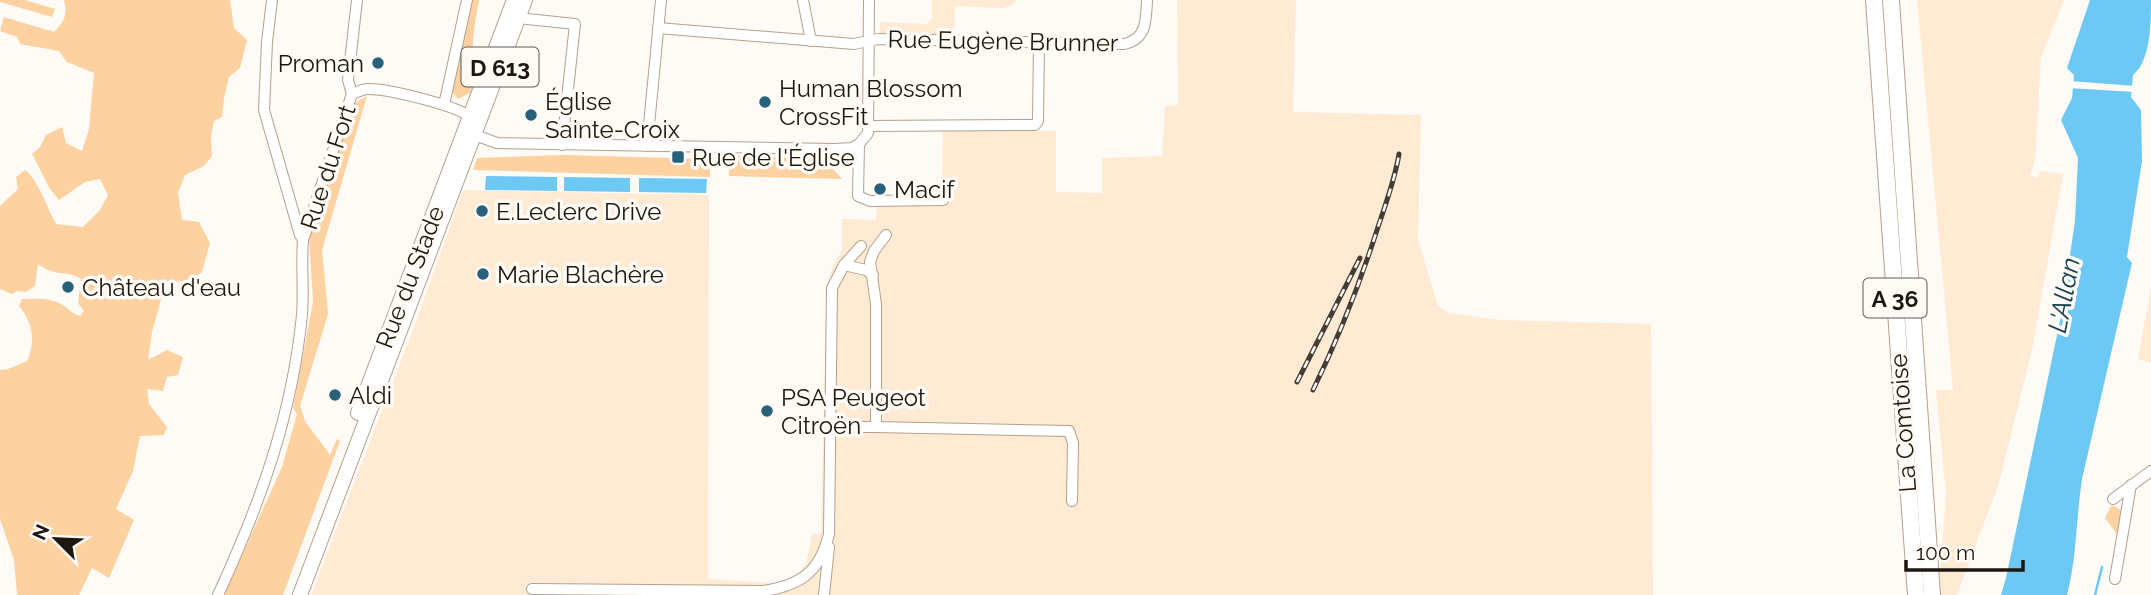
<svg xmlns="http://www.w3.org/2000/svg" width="2151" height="595" viewBox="0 0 2151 595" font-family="Raleway,sans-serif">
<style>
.built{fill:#ffead3}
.green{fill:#fdd1a0}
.water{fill:#6dc9f4}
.pier{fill:#fefaf5}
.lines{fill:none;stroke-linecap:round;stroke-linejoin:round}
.stream{stroke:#6dc9f4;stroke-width:2.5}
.minor-casing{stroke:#b4a18c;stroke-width:12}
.major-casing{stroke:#b4a18c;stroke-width:16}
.highway-casing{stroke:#b4a18c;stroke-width:18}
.minor{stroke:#fff;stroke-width:10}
.major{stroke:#fff;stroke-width:14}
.highway{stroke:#fff;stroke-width:16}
.rail-casing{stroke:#443d36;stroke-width:5}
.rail{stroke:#fefaf5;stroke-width:2.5;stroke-dasharray:8;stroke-linecap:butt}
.poi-dot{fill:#28617b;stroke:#fefaf5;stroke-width:2.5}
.labels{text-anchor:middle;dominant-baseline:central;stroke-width:7;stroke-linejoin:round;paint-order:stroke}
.shield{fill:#fefaf5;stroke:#615b54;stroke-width:2}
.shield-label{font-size:23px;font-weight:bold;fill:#1e170f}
.street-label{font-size:24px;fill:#1e170f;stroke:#fefaf5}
.poi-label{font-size:24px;fill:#1e170f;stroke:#fefaf5;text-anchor:start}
.water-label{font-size:26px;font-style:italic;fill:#133c4e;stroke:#fefaf5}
</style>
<rect width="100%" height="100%" fill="#fefaf5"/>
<g class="built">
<polygon points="932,0 1016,0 1014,4 1003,8 955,6 954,34 880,34 880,22 927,24 932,18"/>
<polygon points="1177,0 1296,0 1293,112 1421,115 1418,240 1438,306 1449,313 1500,320 1651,324 1653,595 311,595 416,322 463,190 709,195 708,579 770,583 786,580 799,572 806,564 812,534 821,534 827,287 832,268 842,250 842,219 876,220 877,206 946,205 946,192 942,191 943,130 1056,131 1056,192 1102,193 1102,158 1162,156 1165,106 1178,105"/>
<polygon points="1917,0 2064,0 2041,57 2035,160 2030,175 2038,178 2040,171 2063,174 2032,350 1999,483 1957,595 1934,595 1940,576 1946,494 1936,390 1953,390"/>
<polygon points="2151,288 2151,363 2138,359"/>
</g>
<g class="green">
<polygon points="0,0 25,0 55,9 52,17 0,2"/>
<path d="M64 0H230L234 28 247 40 240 68 229 77 224 98 222 117 214 121 211 136 212 156 204 166 185 175 178 193 182 220 199 222 210 243 202 272 190 281 166 282 152 332 148 360 167 350 183 357 178 375 167 377 163 391 147 389 149 404 167 427 164 435 140 436 133 471 116 509 134 520 109 578 92 568 79 595H17L14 560 0 519V370L8 369 27 361C36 341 33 323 19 306L22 299C36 299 48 297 61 304 68 308 71 313 80 316L84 311 78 303 81 279C64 269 57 278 38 264L35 286 26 292 17 291 12 294 0 289V206L18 189 16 177 25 170C39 181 47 208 56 224L83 227 100 210 108 195 100 179 85 182 59 200 50 189 32 154 40 147 46 135 62 127 66 143 82 151 89 129 94 73 67 62 59 51 20 44 17 37 0 31 4 17 54 32C64 22 68 15 64 0Z"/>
<path d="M471 0H479C476 20 469 46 476 65L483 64 470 93 458 99 453 93 452 83Z"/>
<polygon points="367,96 322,250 328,314 300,406 306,423 329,453 329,457 337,439 340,441 283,595 224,595 282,467 297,414 293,408 313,302 309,236 349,113 355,103"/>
<polygon points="564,155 710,159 710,177 473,170 477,158"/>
<polygon points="729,155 824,159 842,179 729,176"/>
<polygon points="2111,506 2114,506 2122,511 2121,533 2117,534 2105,518"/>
</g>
<g class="water">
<path d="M2090 0H2151C2151 22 2151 61 2133 75L2131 97 2141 110 2142 161 2127 257 2132 263 2082 479C2076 518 2077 557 2067 595H2001L2006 578 2061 316 2075 221 2078 158 2061 120 2072 98 2074 75 2067 68Z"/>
<polygon points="486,176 557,177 557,191 485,190"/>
<polygon points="564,177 630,178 630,192 564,191"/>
<polygon points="639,178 707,179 706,193 639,192"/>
</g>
<polygon class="pier" points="2070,81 2135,86 2135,92 2069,88"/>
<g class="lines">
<polyline class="stream" points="2095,595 2102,567"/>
<defs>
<g id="minor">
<polyline points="803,0 811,41"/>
<polyline points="869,0 868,133 859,144 858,196 870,201 943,200"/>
<polyline points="518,18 575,24 562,145"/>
<path d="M658 28 854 44 878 39 1124 44C1147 39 1146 20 1147 0"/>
<path d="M352 94C357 92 363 89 368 89 390 89 454 105 471 117L472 123"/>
<polyline points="352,94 348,80 357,0"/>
<polyline points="444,105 467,0"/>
<polyline points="868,126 1035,125 1038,121 1039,42"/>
<polyline points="475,135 497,143 835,149 852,148 859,144"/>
<polyline points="647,146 661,0"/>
<polyline points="886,235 874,251 870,262 876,304 876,427 1069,431 1073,443 1072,501"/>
<polyline points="303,240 352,94"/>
<polyline points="844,265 866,270 873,275"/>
<polyline points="831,427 876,427"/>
<polyline points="2113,499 2151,471"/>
<polyline points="2115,579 2131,485"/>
<path d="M532 589 764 591C802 585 820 571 829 534L832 288 844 265 861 246"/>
<path d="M218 595C260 504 292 416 302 315 304 290 301 265 303 240L300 235 264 110 267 42 272 0"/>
<polyline points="824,595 829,547"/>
</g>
<g id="major">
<polyline points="358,413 514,0"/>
<polyline points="300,595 525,0"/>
</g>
<g id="highway">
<polyline points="1874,0 1916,595"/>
<polyline points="1891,0 1932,595"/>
</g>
</defs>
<use href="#minor" class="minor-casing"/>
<use href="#major" class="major-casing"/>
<use href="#highway" class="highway-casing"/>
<use href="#minor" class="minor"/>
<use href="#major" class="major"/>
<use href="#highway" class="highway"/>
<defs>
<g id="rail">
<polyline points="1297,382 1360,258"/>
<path d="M1313 390C1339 337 1360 283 1378 227 1386 203 1395 179 1399 154"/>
</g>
</defs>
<use href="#rail" class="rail-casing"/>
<use href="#rail" class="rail"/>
</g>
<g class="poi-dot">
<circle cx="378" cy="63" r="7"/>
<circle cx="765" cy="102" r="7"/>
<circle cx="531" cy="115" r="7"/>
<rect x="671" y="150" width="14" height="14" rx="3.5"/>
<circle cx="880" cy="189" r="7"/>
<circle cx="482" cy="211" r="7"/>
<circle cx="483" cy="274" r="7"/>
<circle cx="68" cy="287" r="7"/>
<circle cx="335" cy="395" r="7"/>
<circle cx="767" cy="411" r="7"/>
</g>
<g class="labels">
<g class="shield">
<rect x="461.5" y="47.5" width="77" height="39" rx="5"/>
<rect x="1863.5" y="278.5" width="63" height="39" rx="5"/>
</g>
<g class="shield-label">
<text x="500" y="67">D 613</text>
<text x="1895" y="298">A 36</text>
</g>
<g class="street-label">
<text transform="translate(1003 41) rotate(1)">Rue Eugène Brunner</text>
<text transform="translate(328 167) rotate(-72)">Rue du Fort</text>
<text transform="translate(410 277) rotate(-69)">Rue du Stade</text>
<text transform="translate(1903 423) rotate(-94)">La Comtoise</text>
</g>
<g class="poi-label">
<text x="364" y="63" text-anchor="end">Proman</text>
<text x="779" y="88">Human Blossom<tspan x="779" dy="28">CrossFit</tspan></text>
<text x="545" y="101">Église<tspan x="545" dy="28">Sainte-Croix</tspan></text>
<text x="692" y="157">Rue de l'Église</text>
<text x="894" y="189">Macif</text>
<text x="496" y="211">E.Leclerc Drive</text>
<text x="497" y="274">Marie Blachère</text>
<text x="82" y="287">Château d'eau</text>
<text x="349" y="395">Aldi</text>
<text x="781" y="397">PSA Peugeot<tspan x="781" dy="28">Citroën</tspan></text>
</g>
<g class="water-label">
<text transform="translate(2064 295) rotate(-79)">L'Allan</text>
</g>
</g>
<g transform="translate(56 539) rotate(294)" stroke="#fefaf5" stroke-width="5" paint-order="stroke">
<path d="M0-5L12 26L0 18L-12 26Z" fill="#1e170f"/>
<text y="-10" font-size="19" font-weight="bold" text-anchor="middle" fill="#1e170f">N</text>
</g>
<path d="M1906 560v10h117v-10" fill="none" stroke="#1e170f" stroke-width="3.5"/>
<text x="1916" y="560" font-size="21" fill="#1e170f" stroke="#fefaf5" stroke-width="5" paint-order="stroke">100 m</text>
</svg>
